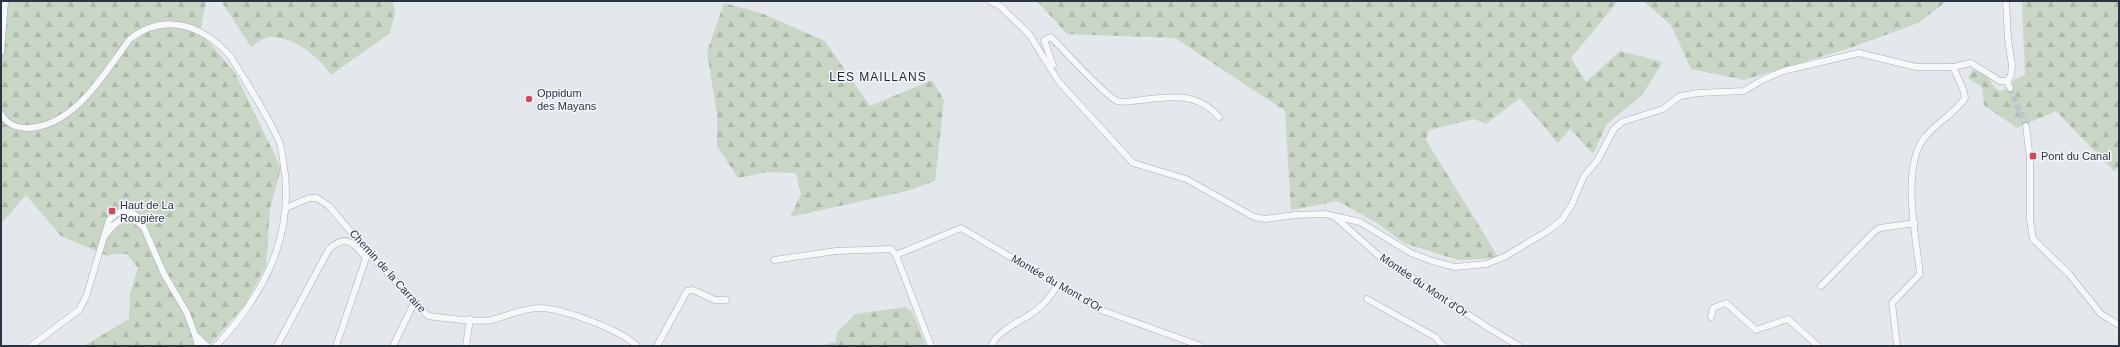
<svg xmlns="http://www.w3.org/2000/svg" width="2120" height="347" viewBox="0 0 2120 347" font-family="Helvetica,sans-serif">
<style>
.forest{fill:url(#forest-firs)}
.lines{fill:none;stroke-linecap:round;stroke-linejoin:round}
.minor-tunnel{stroke:#bfc3cb;stroke-width:6;stroke-dasharray:6 3;stroke-linecap:butt}
.minor-casing{stroke:#a9aeb7;stroke-width:7}
.minor{stroke:#f7f8fa;stroke-width:6}
.poi-dot{fill:#d1495b;stroke:#f4f6f9;stroke-width:1.5}
.labels{text-anchor:middle;dominant-baseline:central;stroke-width:3;stroke-linejoin:round;paint-order:stroke}
.poi-label{font-size:11px;fill:#2b3445;stroke:#f4f6f9;text-anchor:start}
.street-label{font-size:11px;fill:#2b3445;stroke:#f4f6f9}
.neighbourhood-label{font-size:12px;letter-spacing:1px;fill:#1d2536;stroke:#f4f6f9}
</style>
<defs>
<pattern id="forest-firs" width="22" height="20" patternUnits="userSpaceOnUse"><rect width="22" height="20" fill="#c9d6c5"/><path d="M5 1l3.5 6h-7zM16 11l3.5 6h-7z" fill="#adb8ab"/></pattern>
</defs>
<rect width="100%" height="100%" fill="#e4e7ec"/>
<g class="forest">
<polygon points="1,1 206,1 200,31 235,73 281,168 270,208 266,266 245,305 209,346 84,346 129,319 130,294 138,268 127,254 114,254 108,256 61,236 26,195 1,224"/>
<path d="M221 1H393L395 13 390 33 331 75C318 56 295 37 270 37 264 37 256 44 251 47Z"/>
<polygon points="1037,1 1618,1 1571,58 1586,82 1620,51 1663,62 1642,95 1607,124 1593,154 1570,129 1558,143 1520,98 1486,124 1474,119 1429,130 1426,140 1499,258 1458,260 1404,243 1377,223 1338,201 1291,210 1285,111 1175,38 1067,34"/>
<polygon points="1643,1 1947,1 1918,23 1853,47 1744,80 1691,69 1671,25"/>
<polygon points="2022,1 2119,1 2119,167 2114,171 2056,111 2017,128 1984,105 1982,87 1968,78 1973,70 1986,75 1996,89 2003,91 2015,79 2025,75"/>
<polygon points="724,3 761,13 825,41 870,106 932,80 944,100 935,181 907,191 790,217 801,194 796,173 768,172 738,178 717,146 717,114 707,52"/>
<polygon points="905,307 912,311 926,346 818,346 836,342 837,332 856,314"/>
</g>
<g class="lines">
<polyline class="minor-tunnel" points="2010,88 2026,126"/>
<defs>
<g id="minor">
<polyline points="990,1 1000,6 1029,34 1059,82 1133,163 1186,179 1254,217 1265,219 1295,215 1325,214 1360,222 1411,253 1432,261 1455,267 1486,264 1504,257 1546,232 1562,220 1572,204 1584,176 1597,161 1614,129 1622,122 1663,109 1680,96 1698,93 1744,91 1762,80 1783,71 1859,53 1916,67 1953,67 1971,63 2000,81 2007,81"/>
<polyline points="2006,1 2008,39 2012,66 2011,75 2007,81"/>
<polyline points="1,52 5,1"/>
<path d="M1053 65 1044 40 1051 37C1063 49 1104 95 1117 101 1123 103 1134 101 1141 100 1171 96 1197 92 1219 117"/>
<polyline points="2007,81 2010,88"/>
<path d="M1 114C8 125 16 128 29 128 76 125 104 73 130 39 165 11 204 26 231 57 247 84 266 112 279 141 283 151 283 164 285 174 292 242 261 298 216 346"/>
<polyline points="2026,126 2030,160 2030,220 2033,239 2069,274 2101,314 2119,325"/>
<path d="M286 208 309 198H317L329 206 367 251 428 316C443 318 479 323 492 320 507 316 523 308 539 308 562 308 621 330 637 346"/>
<polyline points="1336,218 1378,255 1487,327 1519,346"/>
<path d="M105 236C114 222 127 211 142 226"/>
<polyline points="896,255 961,228 1101,310 1201,346"/>
<polyline points="774,260 836,251 891,249 896,255 931,346"/>
<polyline points="1821,286 1875,231 1880,228 1915,223"/>
<polyline points="1367,299 1435,337 1443,346"/>
<polyline points="1711,317 1713,308 1726,303 1756,330 1788,319 1818,346"/>
<path d="M1897 345 1892 303 1920 274C1916 237 1902 173 1922 141 1933 124 1954 115 1965 98L1963 89 1953 67"/>
<polyline points="31,346 79,310 86,297 109,220 117,213 125,211 133,213 140,219 164,274 187,313 195,335"/>
<polyline points="198,346 195,335 207,346"/>
<path d="M277 346 329 249C346 233 355 244 366 258L336 346"/>
<polyline points="393,346 415,301"/>
<polyline points="466,346 470,319"/>
<polyline points="657,346 687,291 693,290 715,300 726,300"/>
<path d="M991 346C1000 327 1025 321 1040 307 1048 301 1053 292 1058 284"/>
</g>
</defs>
<use href="#minor" class="minor-casing"/>
<use href="#minor" class="minor"/>
</g>
<g class="poi-dot">
<circle cx="529" cy="99" r="4"/>
<rect x="2029" y="152" width="8" height="8" rx="2"/>
<rect x="108" y="207" width="8" height="8" rx="2"/>
</g>
<g class="labels">
<g class="poi-label">
<text x="537" y="93">Oppidum<tspan x="537" dy="13">des Mayans</tspan></text>
<text x="2041" y="156">Pont du Canal</text>
<text x="120" y="205">Haut de La<tspan x="120" dy="13">Rougière</tspan></text>
</g>
<g class="street-label">
<text transform="translate(388 271) rotate(48)">Chemin de la Carraire</text>
<text transform="translate(1057 283) rotate(30)">Montée du Mont d'Or</text>
<text transform="translate(1424 285) rotate(34)">Montée du Mont d'Or</text>
</g>
<g class="neighbourhood-label">
<text x="878" y="77">LES MAILLANS</text>
</g>
</g>
<rect width="2120" height="347" fill="none" stroke="#2b3445" stroke-width="4"/>
</svg>
